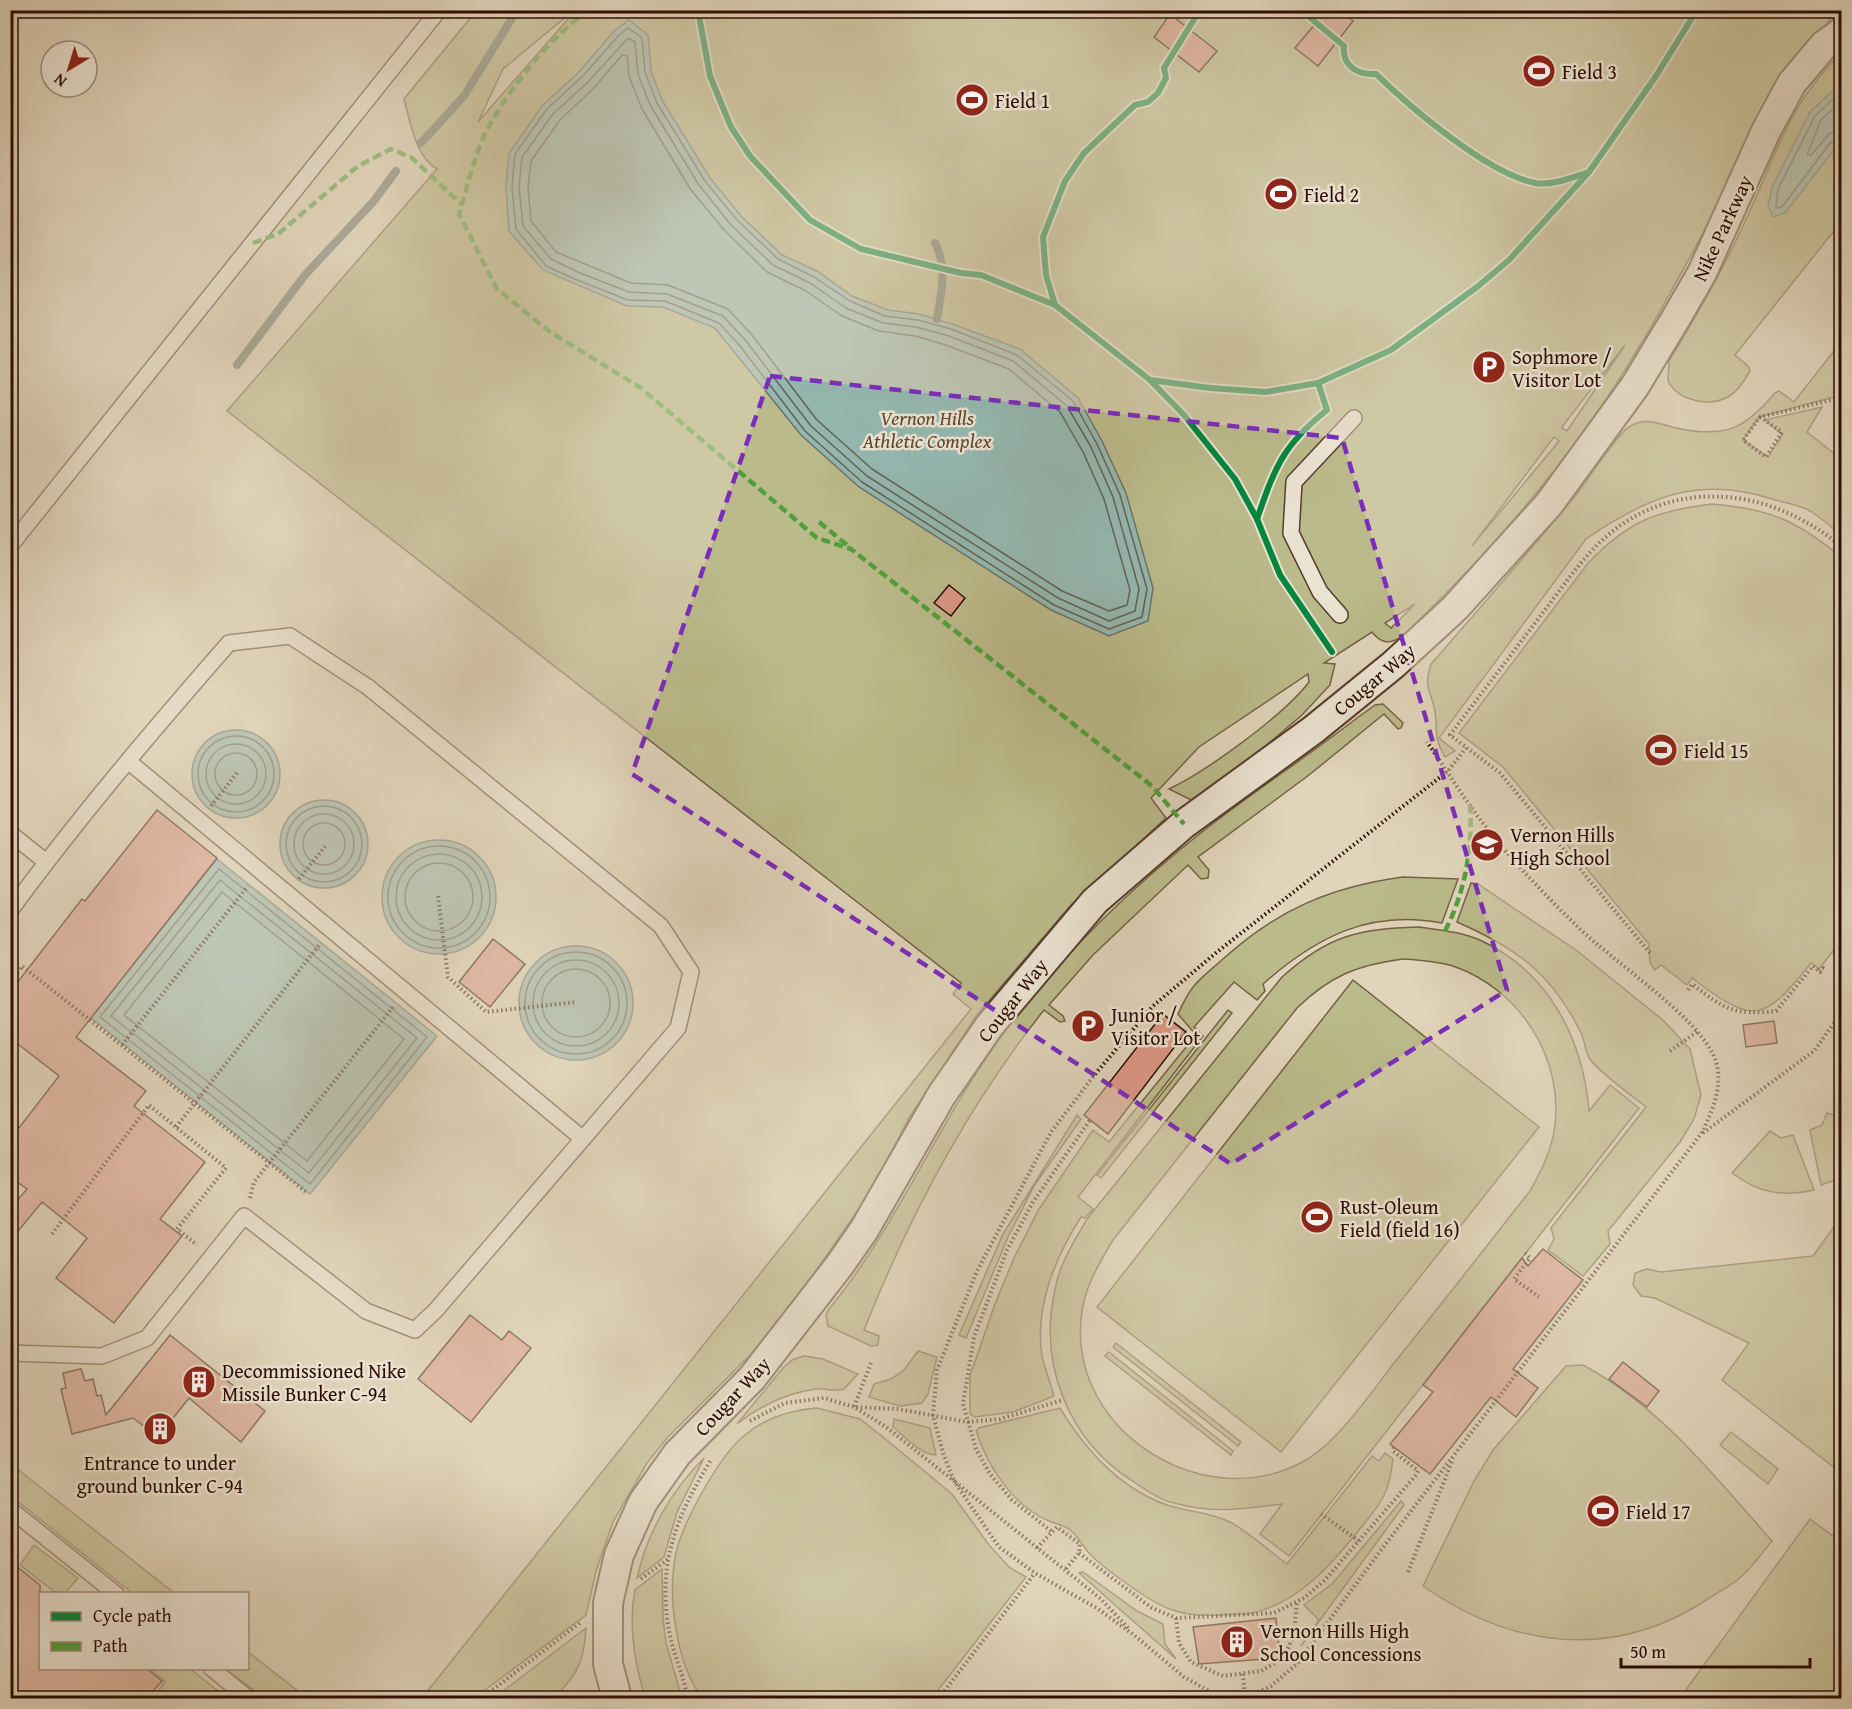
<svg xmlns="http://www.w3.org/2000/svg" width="1852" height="1709" viewBox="0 0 1852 1709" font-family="'Gentium Book Plus',serif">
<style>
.green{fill:#bbba8a;stroke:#736245;stroke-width:1.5;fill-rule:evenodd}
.water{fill:#94b8b0;stroke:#6a736a;stroke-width:1.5}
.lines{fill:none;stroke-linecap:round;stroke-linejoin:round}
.shore{stroke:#606258;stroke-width:1.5}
.stream{stroke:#6a736a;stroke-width:8}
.building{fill:#dc9786;stroke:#2b0b00;stroke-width:1.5}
.service-casing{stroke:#583d2e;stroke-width:18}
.minor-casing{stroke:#583d2e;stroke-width:32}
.path{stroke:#2b0b00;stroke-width:4;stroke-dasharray:1.5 3;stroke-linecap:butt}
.service{stroke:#ebe3d2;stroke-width:15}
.minor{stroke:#ebe3d2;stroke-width:28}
.quiet{stroke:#519f3c;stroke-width:4.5;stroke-dasharray:9 4.5;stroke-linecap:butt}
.cycleway-casing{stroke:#ebe3d2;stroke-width:10}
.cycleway{stroke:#00873e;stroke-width:6}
.marked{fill:none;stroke:#7b2cbf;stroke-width:4.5;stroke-dasharray:12 8;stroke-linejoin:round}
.labels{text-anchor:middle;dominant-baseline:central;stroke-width:5;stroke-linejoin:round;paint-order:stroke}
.poi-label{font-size:20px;fill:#2b0b00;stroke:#ebe3d2;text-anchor:start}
.street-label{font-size:20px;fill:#2b0b00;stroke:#ebe3d2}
.park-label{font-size:20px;font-style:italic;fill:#5d4830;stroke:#ebe3d2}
</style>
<rect width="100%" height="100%" fill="#e0d4ba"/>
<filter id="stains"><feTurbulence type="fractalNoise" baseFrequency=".00333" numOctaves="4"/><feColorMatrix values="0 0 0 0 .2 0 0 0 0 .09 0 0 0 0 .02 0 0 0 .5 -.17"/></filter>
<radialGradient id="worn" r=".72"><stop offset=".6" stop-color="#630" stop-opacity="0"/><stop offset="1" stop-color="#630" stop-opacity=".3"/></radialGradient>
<g class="green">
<path d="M476 11H573L503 69 478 122 575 11H1835C1795 78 1751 144 1714 213 1673 288 1634 363 1583 432 1531 505 1470 571 1406 633 1393 644 1383 646 1372 632L1324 663 1335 664 1330 685 1302 715 1261 750 1191 800 1169 789C1207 771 1284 715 1309 682L1308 674 1199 747 1151 798 1166 818 1071 905 977 1015 909 1118 870 1193 808 1282 751 1354 667 1438 647 1463 613 1522 596 1571 586 1615 474 1698H422L971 1009 953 994 961 983 227 411 437 169C416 158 410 121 404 99ZM1625 345 1567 431 1562 428V427ZM1554 437 1559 441 1472 546ZM1415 604 1391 628 1385 623Z"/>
<path d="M1841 53V222L1735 355 1748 366 1750 371C1744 381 1738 391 1728 397 1709 407 1678 401 1668 381L1669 361C1696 317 1722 271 1744 224 1775 158 1787 106 1841 53Z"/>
<path d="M1841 342V386L1834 397 1759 417 1743 440 1768 457 1782 435 1765 420 1822 407 1807 432 1841 459V535C1832 527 1822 519 1812 512 1801 505 1785 503 1772 499 1699 475 1647 497 1586 539L1439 738 1455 751 1445 757C1433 736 1438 732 1435 711 1431 689 1423 690 1431 664 1481 607 1531 550 1579 491 1589 478 1618 433 1629 427 1647 415 1662 426 1681 429 1728 438 1746 427 1775 393L1779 391 1794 402Z"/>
<path d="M1712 504C1770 509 1796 520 1841 557V946L1838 945 1819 969 1811 963C1763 1023 1754 1025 1692 978L1687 985 1661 965 1655 970 1650 963 1649 944 1503 767 1459 733 1589 562C1629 521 1655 511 1712 504Z"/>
<path d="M1383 704 1403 723 1401 728 1398 729 1384 714 1309 775 1198 857 1209 870 1208 878 1201 879 1188 865 1093 955 1049 1005 1063 1016 1065 1021 1060 1022 1044 1010C967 1107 910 1214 864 1330L879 1336 878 1345 871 1346 828 1326 826 1315 829 1309C900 1223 940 1116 1009 1026 1065 951 1133 886 1207 828 1256 790 1308 756 1357 718L1375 705Z"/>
<path d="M1403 877 1458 879 1442 923C1370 909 1316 937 1263 984L1265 991 1257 1000 1234 982 1194 1027 1203 1036 1078 1197 1093 1209 1085 1218 1081 1217C1056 1256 1034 1307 1042 1356 1045 1369 1050 1382 1054 1396L1013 1412 975 1417 970 1414V1376L995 1304 1014 1258 1039 1209 1093 1130 1109 1142 1196 1035 1178 1014C1192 983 1198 981 1223 959 1277 910 1330 887 1403 877Z"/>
<path d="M1471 883 1478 884 1576 950 1664 1021 1690 1049 1701 1095 1694 1119 1680 1142 1608 1231 1610 1244 1583 1276 1548 1250 1554 1239 1551 1228 1646 1107C1633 1096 1598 1072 1590 1059 1585 1052 1585 1041 1581 1033 1552 973 1516 948 1457 922Z"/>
<path d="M1419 927C1440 930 1462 932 1482 941 1550 973 1583 1040 1589 1111L1610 1085 1639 1108 1289 1556 1260 1534 1282 1504C1243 1509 1214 1514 1174 1503 1160 1500 1146 1490 1134 1482 1067 1440 1037 1362 1056 1285 1061 1261 1075 1240 1087 1219L1282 977C1329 935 1358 929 1419 927ZM1403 959C1419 960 1436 961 1453 966 1520 989 1566 1060 1554 1132 1550 1154 1540 1173 1530 1191 1485 1248 1440 1306 1394 1363 1371 1393 1339 1440 1306 1460 1208 1517 1070 1434 1081 1319 1083 1290 1098 1265 1113 1240L1297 1008C1330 976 1357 965 1403 959Z"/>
<polygon points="1353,980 1539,1127 1281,1452 1097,1307"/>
<polygon points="1228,1010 1232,1013 1101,1178 1097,1175"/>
<polygon points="1827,1113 1841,1117 1841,1178 1821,1185 1810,1130 1822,1125"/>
<polygon points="1077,1115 1081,1119 1034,1186 1008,1237 966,1338 959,1335 1003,1234"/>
<path d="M1770 1131 1781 1138 1793 1135 1814 1190C1782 1197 1758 1193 1732 1173Z"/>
<polygon points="1841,1217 1841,1473 1722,1380 1749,1343 1655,1298 1641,1296 1633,1285 1635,1273 1647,1269 1661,1272 1813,1256"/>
<polygon points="1116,1343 1241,1442 1238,1446 1113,1347"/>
<polygon points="918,1351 937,1357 928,1394 922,1403 900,1406 869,1397 874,1384 891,1379 904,1370"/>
<polygon points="1109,1352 1233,1451 1231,1455 1105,1356"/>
<path d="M804 1356 823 1359 858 1374 844 1389C834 1392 825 1388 816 1389 786 1393 760 1406 737 1424L783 1368 792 1360Z"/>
<path d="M1583 1365C1661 1407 1715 1477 1772 1541 1762 1553 1753 1566 1742 1576 1733 1585 1719 1591 1708 1599 1614 1661 1513 1649 1423 1586L1474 1481 1493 1450 1566 1366Z"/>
<path d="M817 1408 860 1419 883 1437 952 1494 989 1545 1009 1567 1026 1577 932 1698H702C676 1663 667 1596 676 1553 683 1522 720 1454 745 1435 765 1418 791 1410 817 1408Z"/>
<path d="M1060 1408C1086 1451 1121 1490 1170 1506 1191 1512 1213 1513 1232 1523 1251 1534 1269 1551 1287 1564L1372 1456 1379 1461 1385 1453 1393 1459C1389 1495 1381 1503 1359 1530 1331 1565 1299 1602 1253 1613 1243 1615 1231 1614 1221 1615 1204 1616 1183 1615 1167 1608 1149 1601 1103 1568 1089 1553 1082 1545 1078 1536 1069 1529 1061 1524 1056 1524 1049 1521 1013 1506 988 1467 976 1431L979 1428Z"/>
<path d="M894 1419 930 1428 936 1455C921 1455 904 1436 893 1427Z"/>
<polygon points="1731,1432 1778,1469 1768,1484 1720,1445"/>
<path d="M704 1458 677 1512 664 1557 637 1578C647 1533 671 1491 704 1458Z"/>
<polygon points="11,1464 174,1593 132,1593 11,1496"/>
<polygon points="1401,1501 1404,1505 1301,1646 1319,1620 1304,1605 1333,1583"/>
<polygon points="1810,1519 1841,1542 1841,1698 1680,1698"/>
<polygon points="34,1545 78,1578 65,1593 56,1593 20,1565"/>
<path d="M662 1569 663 1618 666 1643 682 1698H645C635 1663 628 1627 635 1590Z"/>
<polygon points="1083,1572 1137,1611 1163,1624 1165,1644 1176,1659 1079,1573"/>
<path d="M586 1628C584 1662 578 1674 554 1698H494Z"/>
<polygon points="248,1652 307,1698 264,1698 225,1669 248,1668"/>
<polygon points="149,1669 190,1669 227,1698 170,1698 159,1690 165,1681"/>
</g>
<g class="water">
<polygon points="629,20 648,35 651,71 662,100 710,178 741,216 782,255 817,271 852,296 888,310 919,314 952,324 1020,349 1078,398 1102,441 1126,493 1153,588 1148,621 1109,636 1051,610 859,487 801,435 715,328 663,307 627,306 543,270 509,231 506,187 509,153 543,105 579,72 615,30"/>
<polygon points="1841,83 1841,141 1785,213 1773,217 1768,206 1772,187 1810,112"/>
<circle cx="236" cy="774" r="44"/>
<circle cx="324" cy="844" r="44"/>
<circle cx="439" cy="897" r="57"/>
<polygon points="217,859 437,1036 310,1194 91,1018"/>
<circle cx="576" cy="1003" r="57"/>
</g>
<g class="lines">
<g class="shore">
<polygon points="628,28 642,38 645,72 657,103 705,181 737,220 778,259 814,277 850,301 885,316 918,320 951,329 1017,355 1073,401 1097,444 1120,495 1147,589 1142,617 1109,629 1054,605 862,482 805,431 740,346 719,323 665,301 628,300 577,280 546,266 516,229 512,187 515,154 547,109 583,76 619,35"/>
<polygon points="628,38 635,42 638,74 650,105 699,185 731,225 773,265 810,283 846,308 883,323 916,327 949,336 1013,361 1067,406 1091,447 1113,497 1139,589 1135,611 1109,621 1058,598 867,476 811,426 746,341 723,316 667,294 629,292 580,273 551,259 523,226 519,187 522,157 553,114 588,82"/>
<polygon points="622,55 627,56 629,76 642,109 691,190 725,231 767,272 806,291 842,316 879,331 915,336 946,345 1009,369 1060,412 1083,452 1104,499 1130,590 1127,605 1109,611 1062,591 872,469 817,420 752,335 728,309 668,285 631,283 556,252 531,221 528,187 531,161 560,120 594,88"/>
<polyline points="1842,91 1815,116 1778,189 1776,208 1782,207 1830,143 1842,137"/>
<polyline points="1842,101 1821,120 1807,155 1811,155 1830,133 1842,129"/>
<circle cx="236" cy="774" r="38"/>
<circle cx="236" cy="774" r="30"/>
<circle cx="236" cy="774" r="21"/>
<circle cx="324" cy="844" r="38"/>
<circle cx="324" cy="844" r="30"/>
<circle cx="324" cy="844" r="21"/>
<circle cx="439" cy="897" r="51"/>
<circle cx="439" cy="897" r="43"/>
<circle cx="439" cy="897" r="34"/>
<polygon points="219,869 427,1037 310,1184 100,1017"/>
<polygon points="220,880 417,1038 309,1173 111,1016"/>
<polygon points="222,892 404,1039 307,1161 124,1015"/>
<circle cx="576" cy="1003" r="51"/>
<circle cx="576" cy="1003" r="43"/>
<circle cx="576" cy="1003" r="34"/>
</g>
<g class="stream">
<polyline points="421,143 464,96 517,10"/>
<path d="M935 243C948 267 941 294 937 319"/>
<polyline points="237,365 305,275 373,202 396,171"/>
</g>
</g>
<g class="building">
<polygon points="1327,10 1340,10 1353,21 1318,66 1295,48"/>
<polygon points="1170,14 1217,51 1199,72 1154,37"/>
<polygon points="949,585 965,598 951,616 934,603"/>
<polygon points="157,810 217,858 76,1037 146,1091 134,1106 205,1162 160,1219 182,1236 114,1323 56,1278 87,1238 42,1202 10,1241 10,1209 27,1189 10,1177 10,1121 19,1128 59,1076 10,1038 10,992 82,899 85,901"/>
<polygon points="493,939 525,964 490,1007 459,982"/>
<polygon points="1163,1014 1186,1032 1108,1134 1084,1115"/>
<polygon points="1774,1021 1777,1043 1746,1047 1743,1025"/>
<polygon points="1543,1249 1583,1280 1513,1369 1538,1388 1516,1417 1491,1397 1430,1474 1390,1444 1433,1392 1423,1385 1522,1258 1528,1266"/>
<polygon points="470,1315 502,1340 509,1331 531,1348 471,1422 418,1379"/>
<polygon points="170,1335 265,1411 241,1442 189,1398 158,1437 133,1418 72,1434 61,1389 66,1388 63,1373 81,1369 85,1381 93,1379 97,1396 101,1395 106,1415"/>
<polygon points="1623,1362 1659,1391 1647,1407 1609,1379"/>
<polygon points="10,1561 40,1585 40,1668 146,1668 162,1681 147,1698 10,1698"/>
<polygon points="1276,1618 1280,1658 1199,1664 1193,1627"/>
</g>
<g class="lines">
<defs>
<g id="service">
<polyline points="10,546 439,10"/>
<polyline points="1340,615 1320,592 1291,533 1294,482 1354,418"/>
<polyline points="128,761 583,1139"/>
<polyline points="10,833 46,862"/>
<path d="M10 911C78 818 153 730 229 643L290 636 368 687 661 926 691 972 678 1028 436 1310 415 1330 366 1311 244 1216 147 1338 102 1356 10 1353"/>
<polyline points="10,1509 116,1594"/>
<polyline points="211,1668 248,1698"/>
</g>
<polyline id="minor" points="617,1698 608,1664 608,1603 619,1555 643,1502 677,1454 752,1378 839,1266 864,1230 941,1096 990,1025 1095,901 1184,824 1313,730 1393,665 1455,608 1549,504 1635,386 1676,318 1702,273 1766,131 1792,83 1824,45 1842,32"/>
</defs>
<use href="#service" class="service-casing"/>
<use href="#minor" class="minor-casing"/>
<g class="path">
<polyline points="1760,417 1782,432 1766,457 1743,440 1760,417 1835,399"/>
<polyline points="211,806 237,773"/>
<polyline points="299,879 327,844"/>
<polyline points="438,896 448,977 486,1012 577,1002"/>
<path d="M1650 953 1500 773 1450 735C1480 695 1511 655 1541 615 1567 582 1590 544 1627 521 1698 477 1781 496 1842 547"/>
<polyline points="10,984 22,966 306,1192"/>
<path d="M1688 990 1692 984C1726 1010 1733 1015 1776 1011L1813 966 1820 972 1823 968 1826 970"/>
<polyline points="122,1045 248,886"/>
<polyline points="1670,1051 1698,1031"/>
<polyline points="176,1127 320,944"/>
<polyline points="1703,1133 1814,1051 1842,1012"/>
<polyline points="250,1198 254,1182 394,1006"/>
<polyline points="52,1234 149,1105 226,1168 177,1229 197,1245"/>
<polyline points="1525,1253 1530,1258 1514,1279 1539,1297"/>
<polyline points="871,1363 854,1407 898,1409 967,1422 1000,1419 1063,1400"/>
<path d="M750 1421 785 1403 824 1398 854 1407 886 1427 954 1481 999 1547 1035 1573 1098 1609 1134 1635 1184 1677 1211 1692 1245 1698 1271 1686 1297 1664 1381 1550 1701 1134C1713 1111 1725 1082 1714 1056 1694 1014 1615 963 1579 928 1548 898 1517 866 1490 832 1467 804 1448 772 1427 742"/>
<polyline points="1321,1514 1359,1541"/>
<polyline points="1051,1531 1012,1500 990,1474 976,1449 963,1404 974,1337 1007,1250 1033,1202 1090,1120"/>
<polyline points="1037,1548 1057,1527 1080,1544 1079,1553 1065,1570"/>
<polyline points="1079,1553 1152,1608 1176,1618 1274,1613 1304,1598 1325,1580 1416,1475 1418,1471 1393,1451 1394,1447"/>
<polyline points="1408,1572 1453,1459"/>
<polyline points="641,1579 668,1559"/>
<polyline points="1176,1618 1179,1643 1191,1662 1223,1676 1261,1671 1284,1658 1294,1634 1297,1602"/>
<polyline points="1128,1628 1101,1599 954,1481 943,1453 933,1415 937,1370 977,1271 1051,1132 1096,1073 1153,1006 1217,952 1448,771 1466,748"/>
<polyline points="1243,1674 1245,1698"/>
<polyline points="482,1698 581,1622"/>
<path d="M687 1698C685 1678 674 1656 670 1636 656 1567 675 1518 711 1460"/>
<polyline points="939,1698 1035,1573"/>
</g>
<use href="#service" class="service"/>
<use href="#minor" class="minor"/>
<g class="quiet">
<path d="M589 10C552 35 511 86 489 126 475 152 468 185 459 214L497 289 550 332 641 388 817 538 851 549 1152 786 1184 824"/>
<polyline points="253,243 278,234 358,166 391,149 412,158 462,205"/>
<polyline points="819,522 847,545"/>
<path d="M1445 931C1465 892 1473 848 1470 804"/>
</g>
<defs>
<g id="cycleway">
<polyline points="698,10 710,76 731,127 750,156 810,220 861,249 961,273 981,275 1055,305 1150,380 1210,388 1266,392 1318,383 1391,350 1477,287 1509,260 1589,172 1656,76 1697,10"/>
<path d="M1301 10 1344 46C1342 66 1357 75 1376 74 1411 108 1487 173 1535 183 1553 186 1573 177 1589 172"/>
<polyline points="1055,305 1046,275 1043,237 1065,181 1084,153 1135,105 1148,102 1158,93 1166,78 1164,68 1200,10"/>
<polyline points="1150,380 1184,415 1235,479 1257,519 1280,575 1332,652"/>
<path d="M1257 519C1275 467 1283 445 1327 410L1318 383"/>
</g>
</defs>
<use href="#cycleway" class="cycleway-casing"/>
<use href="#cycleway" class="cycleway"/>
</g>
<path d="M0 0H1852V1709H0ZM770 376 1342 438 1507 990 1231 1164 632 774Z" fill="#e0d4ba" fill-opacity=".55" fill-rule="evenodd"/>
<path class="marked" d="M770 376 1342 438 1507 990 1231 1164 632 774Z"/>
<defs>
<symbol id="stadium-disc" viewBox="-11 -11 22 22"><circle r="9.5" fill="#8f2418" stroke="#ebe3d2"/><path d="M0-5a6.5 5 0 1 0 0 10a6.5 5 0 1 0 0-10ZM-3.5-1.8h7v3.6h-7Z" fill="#fff"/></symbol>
<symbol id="parking-disc" viewBox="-11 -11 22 22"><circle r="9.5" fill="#8f2418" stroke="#ebe3d2"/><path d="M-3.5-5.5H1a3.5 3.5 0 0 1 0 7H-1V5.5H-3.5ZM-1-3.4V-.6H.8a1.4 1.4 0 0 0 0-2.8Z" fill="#fff"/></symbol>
<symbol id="school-disc" viewBox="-11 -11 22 22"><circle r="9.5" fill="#8f2418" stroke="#ebe3d2"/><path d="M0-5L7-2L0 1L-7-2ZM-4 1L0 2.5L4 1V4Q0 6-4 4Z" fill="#fff"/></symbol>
<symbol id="building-disc" viewBox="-11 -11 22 22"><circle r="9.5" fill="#8f2418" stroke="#ebe3d2"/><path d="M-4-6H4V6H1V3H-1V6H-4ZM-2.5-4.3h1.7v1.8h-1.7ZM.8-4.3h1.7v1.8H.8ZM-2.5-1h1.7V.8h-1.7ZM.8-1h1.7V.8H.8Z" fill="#fff"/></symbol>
</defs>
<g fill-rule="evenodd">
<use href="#stadium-disc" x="1520" y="52" width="38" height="38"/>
<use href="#stadium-disc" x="953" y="81" width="38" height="38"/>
<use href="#stadium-disc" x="1262" y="175" width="38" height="38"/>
<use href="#parking-disc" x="1470" y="348" width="38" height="38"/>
<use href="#stadium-disc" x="1642" y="731" width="38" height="38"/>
<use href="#school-disc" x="1468" y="826" width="38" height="38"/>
<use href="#parking-disc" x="1069" y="1007" width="38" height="38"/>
<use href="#stadium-disc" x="1298" y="1198" width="38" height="38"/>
<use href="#building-disc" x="180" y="1363" width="38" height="38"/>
<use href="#building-disc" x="141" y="1410" width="38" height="38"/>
<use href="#stadium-disc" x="1584" y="1492" width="38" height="38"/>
<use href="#building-disc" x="1218" y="1623" width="38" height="38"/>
</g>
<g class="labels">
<g class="poi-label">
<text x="1562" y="71">Field 3</text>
<text x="995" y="100">Field 1</text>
<text x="1304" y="194">Field 2</text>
<text x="1512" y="356">Sophmore /<tspan x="1512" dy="23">Visitor Lot</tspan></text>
<text x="1684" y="750">Field 15</text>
<text x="1510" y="834">Vernon Hills<tspan x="1510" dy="23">High School</tspan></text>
<text x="1111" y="1014">Junior /<tspan x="1111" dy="23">Visitor Lot</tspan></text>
<text x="1340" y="1206">Rust-Oleum<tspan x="1340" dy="23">Field (field 16)</tspan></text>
<text x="222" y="1370">Decommissioned Nike<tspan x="222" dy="23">Missile Bunker C-94</tspan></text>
<text x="160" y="1462" text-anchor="middle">Entrance to under<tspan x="160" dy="23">ground bunker C-94</tspan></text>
<text x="1626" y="1511">Field 17</text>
<text x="1260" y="1630">Vernon Hills High<tspan x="1260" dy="23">School Concessions</tspan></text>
</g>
<g class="street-label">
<text transform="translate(1722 228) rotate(-65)">Nike Parkway</text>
<text transform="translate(1374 679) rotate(-40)">Cougar Way</text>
<text transform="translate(1012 1000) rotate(-52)">Cougar Way</text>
<text transform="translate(732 1396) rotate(-47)">Cougar Way</text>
</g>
<g class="park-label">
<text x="927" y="417">Vernon Hills<tspan x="927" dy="23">Athletic Complex</tspan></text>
</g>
</g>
<rect width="1852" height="1709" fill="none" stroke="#e0d4ba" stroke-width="36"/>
<rect x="12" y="12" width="1828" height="1685" fill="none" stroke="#2b0b00" stroke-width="3"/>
<rect x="18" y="18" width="1816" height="1673" fill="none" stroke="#2b0b00" stroke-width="1.5"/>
<rect x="39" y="1592" width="210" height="78" fill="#ebe3d2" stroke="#9e8d7e" stroke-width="1.5"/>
<rect x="51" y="1612" width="30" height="9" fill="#00873e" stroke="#9e8d7e" stroke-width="1.5"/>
<text x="93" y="1622" font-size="18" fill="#2b0b00">Cycle path</text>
<rect x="51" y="1642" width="30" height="9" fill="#519f3c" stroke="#9e8d7e" stroke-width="1.5"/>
<text x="93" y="1652" font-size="18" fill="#2b0b00">Path</text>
<g transform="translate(69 69) rotate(218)"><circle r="28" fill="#ebe3d2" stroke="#9e8d7e" stroke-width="1.5"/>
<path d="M0-4.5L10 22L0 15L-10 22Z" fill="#8f2418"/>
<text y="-9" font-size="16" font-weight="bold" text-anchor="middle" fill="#2b0b00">N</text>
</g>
<path d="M1621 1658v9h189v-9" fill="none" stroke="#2b0b00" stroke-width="3"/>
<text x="1630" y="1658" font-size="18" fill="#2b0b00" stroke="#ebe3d2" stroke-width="4.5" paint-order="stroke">50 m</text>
<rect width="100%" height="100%" filter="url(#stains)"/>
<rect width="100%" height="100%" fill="url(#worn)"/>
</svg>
